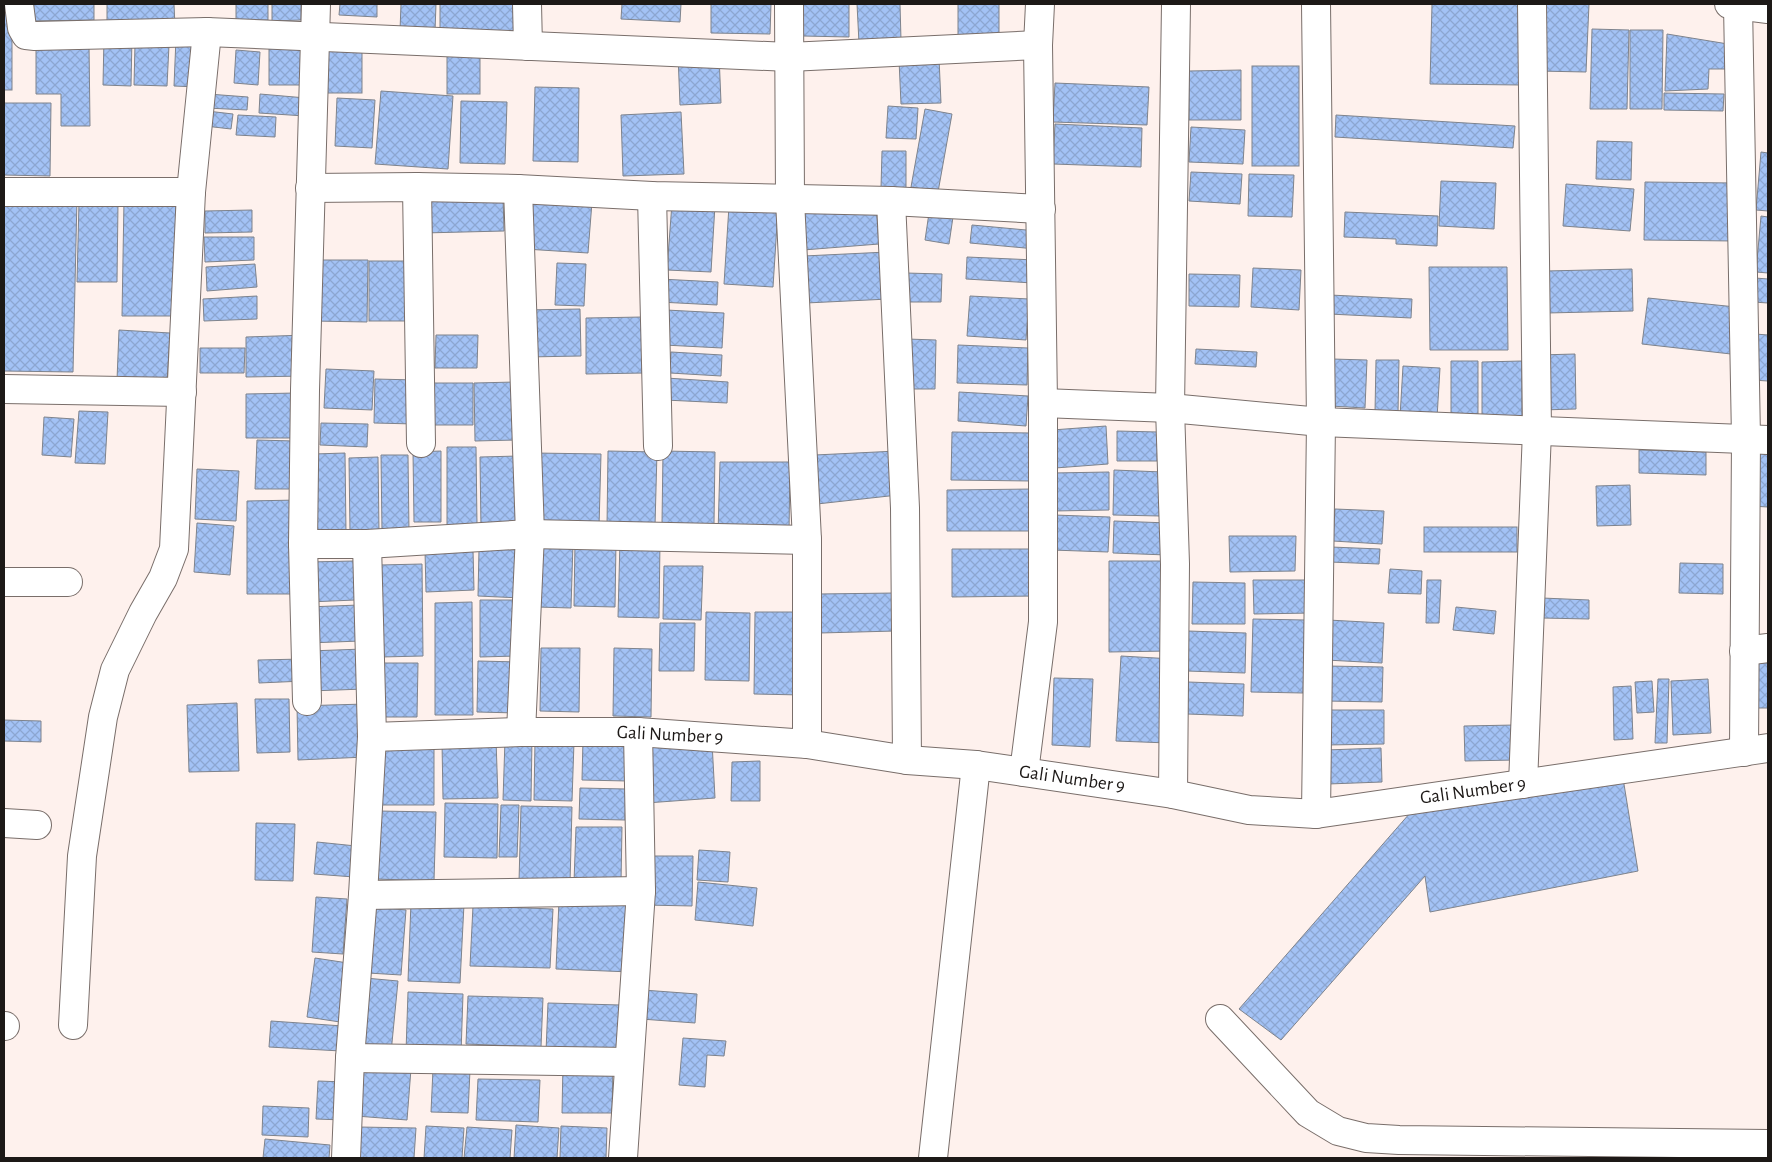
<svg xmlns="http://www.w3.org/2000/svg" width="1772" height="1162" viewBox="0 0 1772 1162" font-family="'Alegreya Sans',sans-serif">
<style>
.building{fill:url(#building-cross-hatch);stroke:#7e838c}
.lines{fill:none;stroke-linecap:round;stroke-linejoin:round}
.minor-casing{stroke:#796e6a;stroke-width:30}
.minor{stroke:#fff;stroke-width:28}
.labels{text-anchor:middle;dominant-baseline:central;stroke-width:4.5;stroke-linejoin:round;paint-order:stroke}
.street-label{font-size:19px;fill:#1d1917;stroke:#fff}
</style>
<defs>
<pattern id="building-cross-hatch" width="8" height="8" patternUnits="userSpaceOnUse" patternTransform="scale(1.25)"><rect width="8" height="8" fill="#a3c2f5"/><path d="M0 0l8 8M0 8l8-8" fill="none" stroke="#8ca6d1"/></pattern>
</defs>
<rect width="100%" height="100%" fill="#fef1ed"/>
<g class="building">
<rect x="4" y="4" width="8" height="86"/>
<polygon points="27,4 94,4 94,20 27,21"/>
<polygon points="107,4 174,4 175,27 107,28"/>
<polygon points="236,4 268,4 268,20 236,21"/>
<polygon points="272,4 301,4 301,20 272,21"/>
<polygon points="340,4 377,4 377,17 339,15"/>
<polygon points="401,4 436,4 435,31 400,31"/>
<rect x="440" y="4" width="77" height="27"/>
<polygon points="622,4 681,4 680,22 621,19"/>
<polygon points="711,4 771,4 770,34 711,33"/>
<polygon points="803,4 849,4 849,37 803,36"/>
<polygon points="857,4 900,4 901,40 859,43"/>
<polygon points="958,4 999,4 999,41 958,42"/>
<polygon points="1432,4 1523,4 1521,85 1430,84"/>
<polygon points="1541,4 1589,4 1586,72 1538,71"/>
<polygon points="1592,29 1629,30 1627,109 1590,109"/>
<polygon points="1630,30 1663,30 1662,109 1630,109"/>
<polygon points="1667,34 1728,44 1730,69 1709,69 1708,89 1665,91"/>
<polygon points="104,37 132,37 131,86 103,85"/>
<polygon points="176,38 199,39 197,87 174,86"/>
<polygon points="269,42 305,43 305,85 269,85"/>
<rect x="318" y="43" width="44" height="50"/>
<polygon points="36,44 89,44 90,126 61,126 61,94 36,94"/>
<polygon points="135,44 169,45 167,86 134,85"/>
<rect x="447" y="48" width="33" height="46"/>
<polygon points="236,50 260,52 258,85 234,83"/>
<polygon points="719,54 721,103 680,105 678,55"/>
<polygon points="939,58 941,103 901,104 899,60"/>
<rect x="1252" y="66" width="47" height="100"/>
<polygon points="1241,70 1241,120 1189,120 1189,71"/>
<polygon points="1055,83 1149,87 1147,125 1053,122"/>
<polygon points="535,87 579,88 578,162 533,161"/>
<polygon points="381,91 453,96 448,169 375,164"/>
<polygon points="1664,93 1724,94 1723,111 1664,110"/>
<polygon points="208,94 248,97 247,110 207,108"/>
<polygon points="260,94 306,98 305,116 259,113"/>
<polygon points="337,98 375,100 372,148 335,146"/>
<polygon points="461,101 507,102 505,164 460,163"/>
<polygon points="4,103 51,103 50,176 4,175"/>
<polygon points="888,106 918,108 916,139 886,138"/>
<polygon points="925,109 952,114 938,192 911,187"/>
<polygon points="207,111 233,114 231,129 205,126"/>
<polygon points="681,112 684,174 623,176 621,115"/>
<polygon points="238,115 276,117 275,137 236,135"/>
<polygon points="1336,115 1515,126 1513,148 1335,137"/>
<polygon points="1055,124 1142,128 1141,167 1053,164"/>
<polygon points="1191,127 1245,130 1243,164 1189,162"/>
<polygon points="1597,141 1632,142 1631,180 1596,179"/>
<polygon points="882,151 906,151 906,188 881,188"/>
<polygon points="1761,152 1768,153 1768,211 1756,210"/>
<polygon points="1191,172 1242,174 1240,204 1189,201"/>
<polygon points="1249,174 1294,175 1292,217 1248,216"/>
<polygon points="1441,181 1496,183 1494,229 1439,226"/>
<polygon points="1645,182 1735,183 1734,241 1644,240"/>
<polygon points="1566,184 1634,189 1630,231 1563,226"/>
<polygon points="4,197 77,198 73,372 4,371"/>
<polygon points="503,197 504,231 423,233 423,199"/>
<polygon points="528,198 592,202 588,253 525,249"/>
<polygon points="124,200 176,200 174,316 122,316"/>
<polygon points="79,202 118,203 117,282 77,282"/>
<polygon points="672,203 715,205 711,272 667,270"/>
<polygon points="876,204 879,244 803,250 800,210"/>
<polygon points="729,206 778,209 773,287 724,284"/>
<polygon points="252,210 252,232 205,233 205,211"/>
<polygon points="1345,212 1438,216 1437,246 1396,244 1396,239 1344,237"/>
<polygon points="929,213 953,217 949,244 925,240"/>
<polygon points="1761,216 1768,217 1768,273 1756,272"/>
<polygon points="972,225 1037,231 1036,249 970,243"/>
<polygon points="204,237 254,237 254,260 205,262"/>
<polygon points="887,252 889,299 806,303 804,256"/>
<polygon points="967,257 1035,260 1033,283 966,279"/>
<polygon points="315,260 368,260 367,322 314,321"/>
<rect x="369" y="261" width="46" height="60"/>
<polygon points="557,263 586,264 584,306 555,305"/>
<polygon points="255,264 257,287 207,291 206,267"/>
<polygon points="1429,267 1507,267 1508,350 1430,350"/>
<polygon points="1253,268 1301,270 1299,310 1251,307"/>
<polygon points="1632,269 1633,311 1547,313 1546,271"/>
<polygon points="906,273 942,274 941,302 905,302"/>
<polygon points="1189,274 1240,275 1239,307 1189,306"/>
<polygon points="1755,278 1768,279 1768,303 1753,302"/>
<polygon points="660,279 718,282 717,305 659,302"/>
<polygon points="1330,295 1412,299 1411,318 1329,314"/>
<polygon points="257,296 257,319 204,321 203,299"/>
<polygon points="970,296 1029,299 1026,340 967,336"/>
<polygon points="1648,298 1736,307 1731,354 1642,344"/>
<polygon points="580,309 581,356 526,357 525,310"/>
<polygon points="666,310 724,313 722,348 664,345"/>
<polygon points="643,317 644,373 586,374 586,318"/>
<polygon points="119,330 170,333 167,382 117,380"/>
<polygon points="1755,334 1768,335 1768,381 1752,380"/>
<polygon points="307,335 307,376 246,377 246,337"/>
<polygon points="436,335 478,335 477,368 435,368"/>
<polygon points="907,339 936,340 935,389 906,389"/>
<polygon points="958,345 1028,348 1027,385 957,383"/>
<polygon points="200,348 245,348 244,373 200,373"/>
<polygon points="1196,349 1257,352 1256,367 1195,364"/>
<polygon points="671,352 722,355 721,376 670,373"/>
<polygon points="1575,354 1576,409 1541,410 1539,355"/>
<polygon points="1332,359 1367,360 1365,408 1330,406"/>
<polygon points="1376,360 1399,360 1398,413 1375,412"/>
<polygon points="1451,361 1478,361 1478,414 1451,413"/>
<polygon points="1522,361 1522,418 1482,418 1482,362"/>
<polygon points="1403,366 1440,368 1437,418 1400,417"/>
<polygon points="326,369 374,371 372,410 324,408"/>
<polygon points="666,378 728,382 727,403 665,400"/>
<polygon points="375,379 416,380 415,424 374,423"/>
<polygon points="516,382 516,440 475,441 474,383"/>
<polygon points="431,383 473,383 473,425 432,425"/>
<polygon points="959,392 1028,396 1026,426 958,421"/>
<polygon points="296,393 296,438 246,438 246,394"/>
<polygon points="79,411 108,412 105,464 75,463"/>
<polygon points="44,417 74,419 71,457 42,455"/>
<polygon points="321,423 368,424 367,447 320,445"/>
<polygon points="1106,426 1108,464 1055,468 1052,430"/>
<polygon points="1117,431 1158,432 1157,461 1117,461"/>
<polygon points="952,432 1032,433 1031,481 951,480"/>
<polygon points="257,440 294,441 293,489 255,489"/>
<polygon points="447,447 476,447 477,524 447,525"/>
<polygon points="1755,447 1768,448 1768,507 1751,506"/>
<polygon points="1639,450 1706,452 1706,475 1639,473"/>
<polygon points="441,451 441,522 414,522 413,452"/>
<polygon points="608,451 657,452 655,526 607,526"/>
<polygon points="663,451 715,452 714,524 662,524"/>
<polygon points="897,451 898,495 817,504 815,455"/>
<polygon points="345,453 346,532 315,533 314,454"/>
<polygon points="535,453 601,454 599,527 534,526"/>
<polygon points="381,455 408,455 409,532 382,532"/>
<polygon points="519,456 520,528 481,529 480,457"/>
<polygon points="378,457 379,532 350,533 349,458"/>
<polygon points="720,462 790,462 789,534 718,534"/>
<polygon points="197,469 239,471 236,521 195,519"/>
<polygon points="1114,470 1162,472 1160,516 1113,515"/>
<polygon points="1109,472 1109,510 1054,511 1053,473"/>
<polygon points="1630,485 1631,525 1597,526 1596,486"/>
<polygon points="1034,489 1034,531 947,531 947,490"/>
<polygon points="299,500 299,594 247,594 247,501"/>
<polygon points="1335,509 1384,511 1382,544 1333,541"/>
<polygon points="1054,515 1110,517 1108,552 1052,550"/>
<polygon points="1114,521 1169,523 1167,555 1113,553"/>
<polygon points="197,523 234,526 230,575 194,572"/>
<rect x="1424" y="527" width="93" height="25"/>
<polygon points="1229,536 1296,536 1295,571 1230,572"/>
<polygon points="620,540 660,541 659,618 618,617"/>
<polygon points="538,542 573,543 571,608 537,607"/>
<polygon points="575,542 616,542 615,607 574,606"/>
<polygon points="1331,547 1380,549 1379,564 1330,562"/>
<polygon points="479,549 522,550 521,598 478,596"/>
<polygon points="952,549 1036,549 1036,596 952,597"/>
<polygon points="473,550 474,590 426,592 425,551"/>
<polygon points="354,561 355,600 309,602 308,562"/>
<polygon points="1109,561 1168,561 1169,651 1109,652"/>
<polygon points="1680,563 1723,564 1723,594 1679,593"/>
<polygon points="422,564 423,656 381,657 380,565"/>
<polygon points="664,566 703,566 701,620 663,619"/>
<polygon points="1390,569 1422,571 1421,594 1388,593"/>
<polygon points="1253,580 1313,580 1313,613 1254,614"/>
<polygon points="1427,580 1441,580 1439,623 1426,623"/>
<polygon points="1193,582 1245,583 1245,624 1192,624"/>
<polygon points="895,593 895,631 820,633 818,594"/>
<polygon points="1542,598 1589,600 1589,619 1542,618"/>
<polygon points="480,600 517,600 517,656 480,657"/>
<polygon points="472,602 473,715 435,715 435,603"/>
<polygon points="359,605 360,641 308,643 307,607"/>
<polygon points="1456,607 1496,611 1494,634 1453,630"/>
<polygon points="706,612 750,613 749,681 705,680"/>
<polygon points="755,612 803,612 802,695 754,694"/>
<polygon points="1253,619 1305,620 1303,693 1251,692"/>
<polygon points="1328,620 1384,623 1382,663 1326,660"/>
<polygon points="660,623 695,623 694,671 659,671"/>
<polygon points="1188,631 1246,633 1245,673 1187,671"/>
<polygon points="541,648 580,648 579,712 540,711"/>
<polygon points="614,648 652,649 651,717 613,716"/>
<polygon points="363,649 364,689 310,691 309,651"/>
<polygon points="1768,655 1768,708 1744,708 1744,656"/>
<polygon points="1121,656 1173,659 1168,743 1116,741"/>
<polygon points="303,659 304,681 259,683 258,660"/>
<polygon points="478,661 519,662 517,713 477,712"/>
<polygon points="384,663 418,663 417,717 383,717"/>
<polygon points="1327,666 1383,667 1382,702 1326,701"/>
<polygon points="1054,678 1093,679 1090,747 1052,745"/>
<polygon points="1658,679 1669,679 1667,743 1655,743"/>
<polygon points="1708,679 1711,733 1673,735 1671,681"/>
<polygon points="1652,681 1654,712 1637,713 1635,682"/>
<polygon points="1188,682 1244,684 1243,716 1187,714"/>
<polygon points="1631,686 1633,739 1614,740 1613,687"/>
<polygon points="255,699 289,699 290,752 257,753"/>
<polygon points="237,703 239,771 189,772 187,705"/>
<polygon points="365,704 366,757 298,760 297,706"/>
<polygon points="1327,710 1384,710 1384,744 1327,745"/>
<polygon points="4,720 41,721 41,742 4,741"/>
<polygon points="1515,725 1515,760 1465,761 1464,726"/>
<polygon points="583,739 628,739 627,781 582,780"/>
<polygon points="434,740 434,805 376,805 377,741"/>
<polygon points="496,740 498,798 443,799 442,742"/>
<polygon points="505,740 532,740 531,801 503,800"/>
<polygon points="535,741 574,742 572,801 534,800"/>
<polygon points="712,742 715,798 646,803 643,746"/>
<polygon points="1381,748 1382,782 1328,784 1326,750"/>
<polygon points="760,761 760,801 731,801 732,762"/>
<polygon points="1623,778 1638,871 1430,912 1425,876 1281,1040 1239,1009 1417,805"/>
<polygon points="580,788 626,789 625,820 579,819"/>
<polygon points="445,803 498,804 497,858 444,857"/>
<polygon points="501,805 519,805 517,857 499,857"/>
<polygon points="521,806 572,807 570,883 519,882"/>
<polygon points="378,811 436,812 434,881 376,879"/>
<polygon points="256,823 295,824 293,881 255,880"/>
<polygon points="576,827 622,827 621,882 574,882"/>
<polygon points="317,842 356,846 354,877 314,874"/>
<polygon points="699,850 730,852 728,882 697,880"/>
<polygon points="647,856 693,856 692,906 645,905"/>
<polygon points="698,882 757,888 753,926 695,920"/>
<polygon points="316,897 347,899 343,954 312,952"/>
<polygon points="559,901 634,903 631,972 556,969"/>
<polygon points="411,902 464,904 460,983 408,981"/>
<polygon points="473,906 553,909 550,968 470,966"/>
<polygon points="373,907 406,910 401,975 368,973"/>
<polygon points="315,958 348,963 340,1022 307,1017"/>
<polygon points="365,978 398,981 391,1053 358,1049"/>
<polygon points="643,990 697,994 695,1023 641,1019"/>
<polygon points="408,992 463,994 461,1054 406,1052"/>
<polygon points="468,996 543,998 541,1047 466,1044"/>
<polygon points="548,1003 620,1005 619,1055 546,1052"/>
<polygon points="271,1021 343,1026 341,1051 269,1047"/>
<polygon points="683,1038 726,1041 724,1056 707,1055 705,1087 679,1085"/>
<polygon points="563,1063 613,1063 612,1113 562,1113"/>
<polygon points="360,1065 411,1069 407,1120 356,1116"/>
<polygon points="433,1069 470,1070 468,1113 431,1112"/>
<polygon points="478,1079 540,1080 538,1122 476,1120"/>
<polygon points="318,1081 345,1082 343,1120 316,1119"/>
<polygon points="263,1106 309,1108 308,1137 262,1135"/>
<polygon points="516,1125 559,1128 557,1158 514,1158"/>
<polygon points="426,1126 464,1128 462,1158 424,1158"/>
<polygon points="561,1126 607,1128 606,1158 560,1158"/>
<polygon points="359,1127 416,1128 414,1158 358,1158"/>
<polygon points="467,1127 512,1130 510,1158 464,1158"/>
<polygon points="265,1139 330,1145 329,1158 263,1158"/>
</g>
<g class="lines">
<defs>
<g id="minor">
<polyline points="19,4 22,28 26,35 35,36 207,32 789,57 1038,45"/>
<polyline points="316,4 305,390 303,544 367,544 530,534 807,540"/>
<polyline points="527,4 528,46"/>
<polyline points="789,4 790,200 807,540 807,744"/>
<polyline points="1316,4 1321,422 1316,814"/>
<polyline points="1729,4 1768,9"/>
<polyline points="1738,5 1746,438 1744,752"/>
<polyline points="417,187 421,443"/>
<polyline points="310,188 417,187 518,189 652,196 891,201 905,508 907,760"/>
<polyline points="518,189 530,534 521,732"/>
<polyline points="4,192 191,192"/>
<polyline points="652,196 658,446"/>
<polyline points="891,201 1041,209"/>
<polyline points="4,389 182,392"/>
<polyline points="1043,403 1170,408 1321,422 1768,440"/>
<polyline points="303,544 307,701"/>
<polyline points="4,582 68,582"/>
<polyline points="1744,651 1768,648"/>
<polyline points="372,737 521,732 638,732 807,744 907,760 976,765 1173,794 1249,810 1316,814 1768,748"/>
<polyline points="1024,772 1043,622 1043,403 1038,45 1040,4"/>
<polyline points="1523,784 1537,431 1532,4"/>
<polyline points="1173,794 1175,564 1170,408 1176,4"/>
<polyline points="4,823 37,825"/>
<polyline points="363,895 641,891"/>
<polyline points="1220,1019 1308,1113 1338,1131 1366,1138 1399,1140 1768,1144"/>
<polyline points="73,1025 82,856 103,717 115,670 143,613 163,578 174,549 191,192 207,32"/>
<polyline points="4,1026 5,1026"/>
<polyline points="350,1058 629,1062"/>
<polyline points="346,1158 350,1058 363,895 372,737 367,544"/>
<polyline points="623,1158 641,891 638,732"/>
<polyline points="933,1158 976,765"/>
</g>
</defs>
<use href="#minor" class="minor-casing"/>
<use href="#minor" class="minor"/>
</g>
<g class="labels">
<g class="street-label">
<text transform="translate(670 735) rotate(3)">Gali Number 9</text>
<text transform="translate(1072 779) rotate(8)">Gali Number 9</text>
<text transform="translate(1473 791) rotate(-8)">Gali Number 9</text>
</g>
</g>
<rect width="1772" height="1162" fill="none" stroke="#1d1917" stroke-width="10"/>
</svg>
